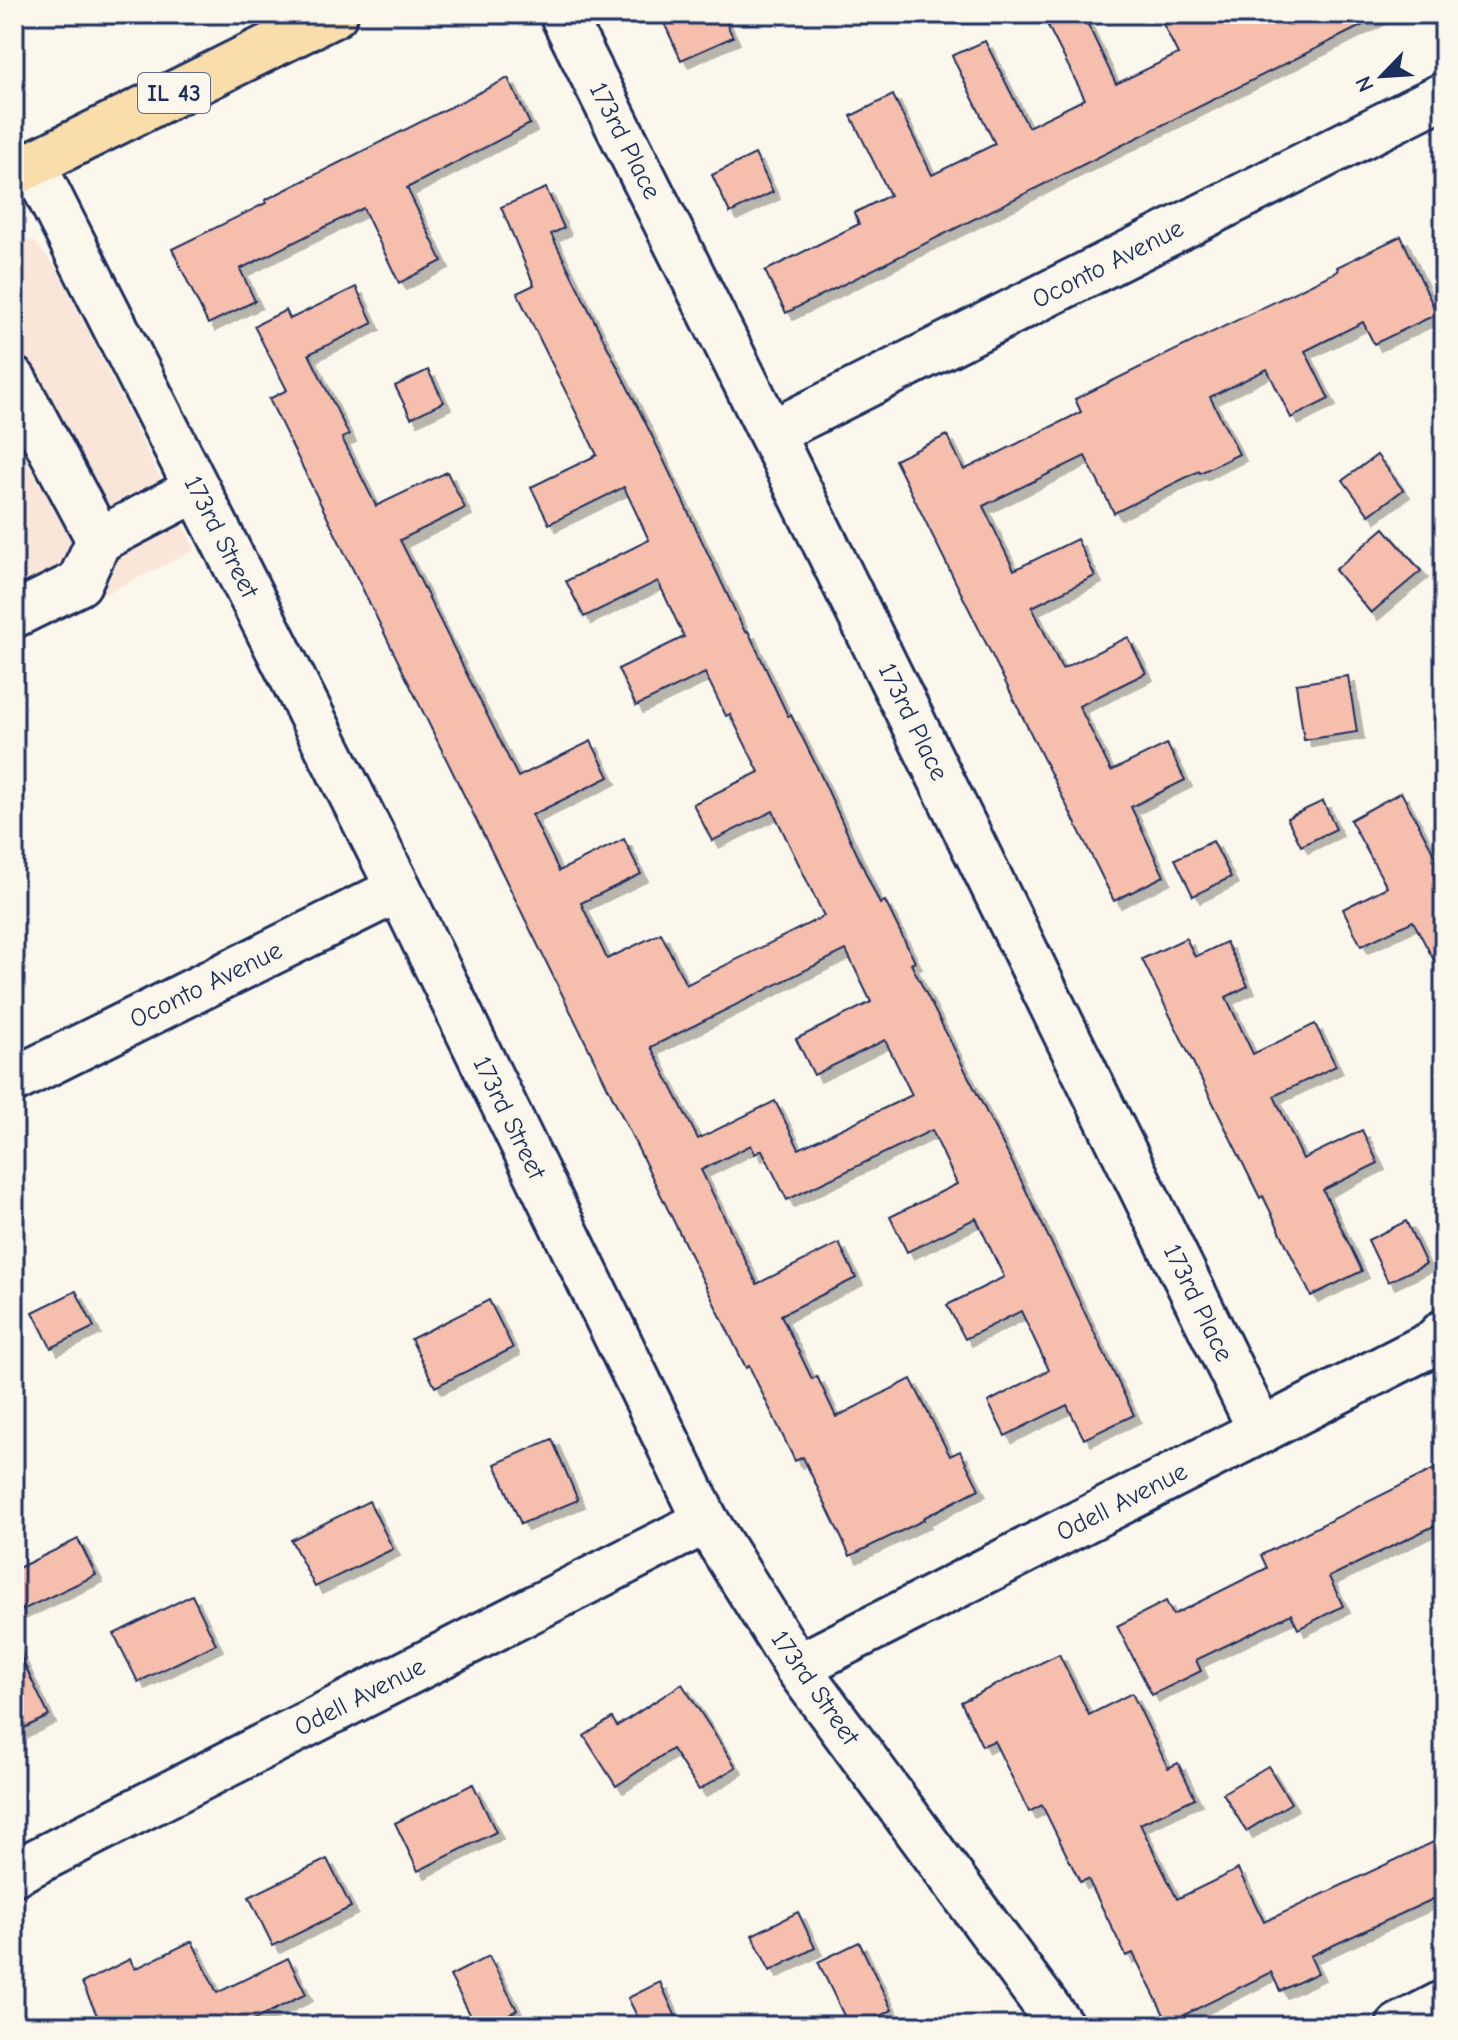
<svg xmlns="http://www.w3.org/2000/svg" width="1458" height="2040" viewBox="0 0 1458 2040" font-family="'Comic Neue',sans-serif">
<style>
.built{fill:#fae6d9}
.building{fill:#f6bead;stroke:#1b2f5e;stroke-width:2;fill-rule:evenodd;filter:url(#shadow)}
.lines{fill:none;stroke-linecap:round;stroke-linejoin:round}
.minor-casing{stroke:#1b2f5e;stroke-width:50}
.major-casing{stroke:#1b2f5e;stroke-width:50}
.minor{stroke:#fbf7ec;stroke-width:44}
.major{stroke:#f9deab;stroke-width:44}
.labels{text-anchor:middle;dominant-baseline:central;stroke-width:8;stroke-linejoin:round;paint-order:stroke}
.shield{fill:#fbf7ec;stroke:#5e6b89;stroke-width:2}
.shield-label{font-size:24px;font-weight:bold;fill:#1b2f5e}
.street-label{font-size:26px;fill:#1b2f5e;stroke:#fbf7ec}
</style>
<defs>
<filter id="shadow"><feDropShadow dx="7" dy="7" stdDeviation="0" flood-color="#0004"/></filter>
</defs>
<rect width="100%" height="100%" fill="#fbf7ec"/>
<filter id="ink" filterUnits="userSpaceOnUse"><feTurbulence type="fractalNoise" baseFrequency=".0125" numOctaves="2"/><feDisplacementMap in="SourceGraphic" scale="16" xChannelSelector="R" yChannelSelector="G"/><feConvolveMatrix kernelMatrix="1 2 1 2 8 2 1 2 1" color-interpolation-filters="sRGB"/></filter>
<g filter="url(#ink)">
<polygon class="built" points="33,240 60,273 195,550 14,639 14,242"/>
<g class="building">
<polygon points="660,14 722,14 733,37 681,60"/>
<polygon points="1072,14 1083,14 1116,84 1178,54 1158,14 1385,14 786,313 765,271 859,224 854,213 890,195 851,116 893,95 932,175 995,144 952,56 985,41 1028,127 1085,99 1048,26"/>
<polygon points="508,78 530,124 407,188 442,261 399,283 363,208 240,269 255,301 208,324 172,249 266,203 265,200"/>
<polygon points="755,154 773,192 730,213 712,175"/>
<path d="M546 188 564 228 551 234 656 444 745 632 748 631 788 716 791 715 816 765 880 904 885 901 915 962 911 964 1019 1176 1134 1415 1084 1439 1067 1405 1005 1436 988 1402 1049 1370 1021 1311 965 1339 947 1305 1004 1277 976 1218 907 1252 890 1217 957 1184 932 1130 787 1200 762 1150 755 1154 751 1145 701 1170 757 1284 839 1243 856 1278 781 1315 812 1379 817 1376 836 1417 911 1379 950 1456 960 1451 979 1489 923 1518 924 1520 850 1556 803 1457 795 1461 749 1366 746 1368 269 399 287 390 254 326 286 310 290 319 356 287 373 323 309 354 349 435 342 438 376 506 447 472 465 508 400 540 518 777 591 741 609 777 532 815 559 871 624 839 641 874 581 903 607 959 661 933 686 985 824 916 773 811 712 841 693 804 759 772 730 714 726 716 705 673 636 706 618 669 684 637 658 581 584 617 566 581 649 540 624 487 549 524 531 487 597 455 517 293 534 285 501 207ZM846 950 871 1002 796 1039 814 1075 885 1040 912 1095 799 1149 775 1101 698 1139 651 1047Z"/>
<polygon points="1401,236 1437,314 1374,344 1363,322 1305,351 1329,399 1291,418 1267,369 1210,397 1239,454 1200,473 1199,471 1114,513 1085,456 983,506 1014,570 1077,539 1095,576 1032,607 1062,669 1128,637 1146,673 1079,706 1111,771 1167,744 1185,780 1131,807 1164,876 1114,901 895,460 947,435 964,470 1081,412 1075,399 1338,271 1337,267"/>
<polygon points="428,370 444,402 411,418 395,386"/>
<polygon points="1377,455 1403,490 1369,515 1343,480"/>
<polygon points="1384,528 1421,571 1371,613 1335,570"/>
<polygon points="1348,676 1357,732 1304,740 1296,684"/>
<polygon points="1401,792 1444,872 1444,979 1413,921 1361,946 1343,909 1387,887 1350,820"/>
<polygon points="1323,801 1336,829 1301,846 1287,818"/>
<polygon points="1213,841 1231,877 1193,896 1175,859"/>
<polygon points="1186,938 1195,957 1226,942 1248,986 1226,997 1253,1054 1315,1024 1336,1066 1274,1096 1303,1159 1362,1130 1378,1163 1323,1190 1362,1271 1311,1296 1263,1196 1260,1198 1142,959"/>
<polygon points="1406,1221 1426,1264 1388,1282 1368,1240"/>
<polygon points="76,1291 94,1327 51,1348 33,1312"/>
<polygon points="489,1300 513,1348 435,1387 411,1339"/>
<polygon points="552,1439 578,1500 521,1524 495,1464"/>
<polygon points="1444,1464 1444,1521 1329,1577 1343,1606 1298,1629 1291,1614 1196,1660 1201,1671 1152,1695 1117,1626 1166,1601 1173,1615 1267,1568 1261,1555"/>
<polygon points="369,1501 393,1549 315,1587 291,1540"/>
<polygon points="78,1539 96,1575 14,1614 14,1570"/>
<polygon points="192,1595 216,1644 138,1682 114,1634"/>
<polygon points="14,1643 49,1716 14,1733"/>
<polygon points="1059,1654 1089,1715 1132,1693 1168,1768 1178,1763 1195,1798 1140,1824 1177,1899 1238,1869 1264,1922 1444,1837 1444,1894 1310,1956 1318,1973 1280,1991 1271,1972 1168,2023 1133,1953 1126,1956 1088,1879 1080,1882 1042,1805 1029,1812 994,1741 982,1746 961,1702"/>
<polygon points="682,1684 736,1767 699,1790 672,1749 616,1786 584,1736 612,1718 617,1726"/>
<polygon points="1268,1766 1291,1803 1246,1831 1223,1793"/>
<polygon points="473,1784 496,1832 418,1871 395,1823"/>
<polygon points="327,1859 351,1907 273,1946 249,1897"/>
<polygon points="798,1912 815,1948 770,1971 752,1935"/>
<polygon points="192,1941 217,1993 288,1958 306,1994 242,2026 102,2026 82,1983 130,1959 135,1969"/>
<polygon points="859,1942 892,2010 859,2026 849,2026 818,1962"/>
<polygon points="489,1956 517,2010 486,2026 476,2026 450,1976"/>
<polygon points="660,1982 676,2017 658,2026 642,2026 628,1998"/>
</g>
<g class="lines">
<defs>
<g id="minor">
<polyline points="562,14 771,433 1261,1431"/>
<polyline points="33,164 399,889 706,1521 797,1667 1061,2026"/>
<polyline points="14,380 99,540 197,489"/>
<polyline points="771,433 1444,95"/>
<polyline points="14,615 79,583 99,540"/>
<polyline points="14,1080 399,889"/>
<polyline points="797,1667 1433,1343 1444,1332"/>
<polyline points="14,1873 706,1521"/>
<polyline points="1399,2026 1444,2003"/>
</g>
<polyline id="major" points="14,173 335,14"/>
</defs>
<use href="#minor" class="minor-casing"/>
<use href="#major" class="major-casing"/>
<use href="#minor" class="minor"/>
<use href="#major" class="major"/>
</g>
</g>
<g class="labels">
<rect class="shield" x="138" y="73" width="72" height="40" rx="6"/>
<g class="shield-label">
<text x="174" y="93">IL 43</text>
</g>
<g class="street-label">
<text transform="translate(625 141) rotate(63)">173rd Place</text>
<text transform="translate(1108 264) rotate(-27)">Oconto Avenue</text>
<text transform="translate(221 537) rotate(63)">173rd Street</text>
<text transform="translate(913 722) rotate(64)">173rd Place</text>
<text transform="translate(206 985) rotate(-26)">Oconto Avenue</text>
<text transform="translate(509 1118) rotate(64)">173rd Street</text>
<text transform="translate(1198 1303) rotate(64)">173rd Place</text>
<text transform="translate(1122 1502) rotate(-27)">Odell Avenue</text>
<text transform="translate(815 1688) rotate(55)">173rd Street</text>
<text transform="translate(360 1697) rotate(-27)">Odell Avenue</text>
</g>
</g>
<rect width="1458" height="2040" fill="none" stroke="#fbf7ec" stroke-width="48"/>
<rect x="24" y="24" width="1410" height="1992" fill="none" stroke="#1b2f5e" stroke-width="3" filter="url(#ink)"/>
<g transform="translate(1382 76) rotate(245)" stroke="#fbf7ec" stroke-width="6" paint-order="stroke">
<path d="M0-6L14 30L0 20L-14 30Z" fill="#1b2f5e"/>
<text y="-12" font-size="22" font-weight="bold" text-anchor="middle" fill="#1b2f5e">N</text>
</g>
</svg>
